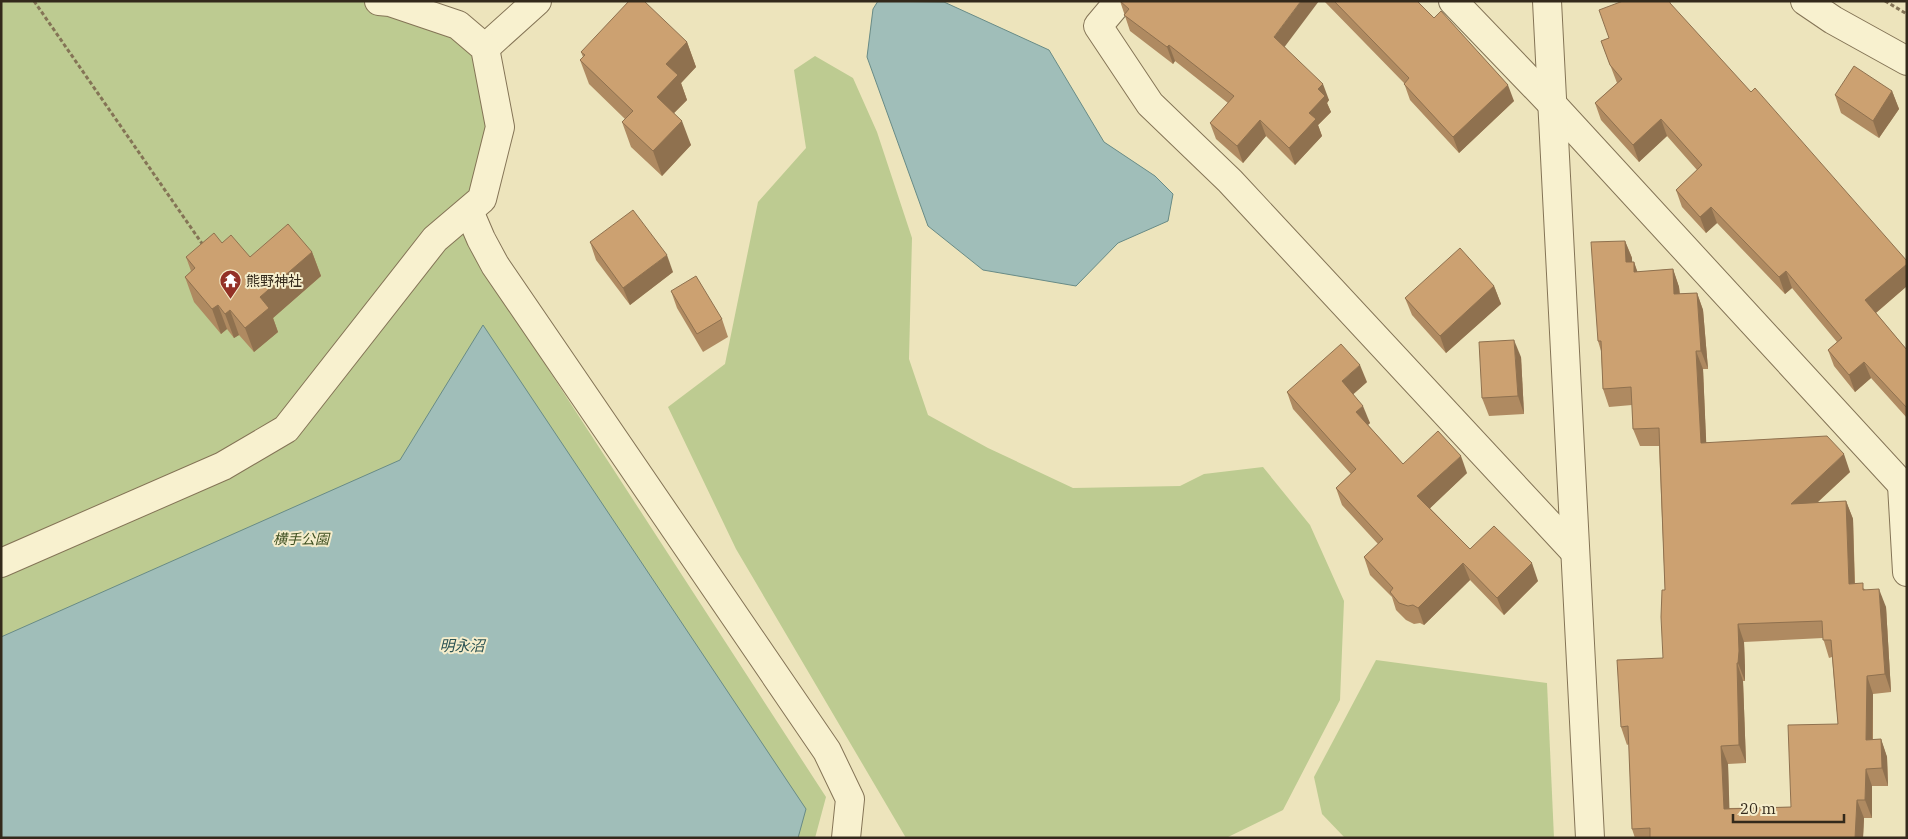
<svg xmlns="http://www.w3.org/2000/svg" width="1908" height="839" viewBox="0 0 1908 839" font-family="'IBM Plex Serif','Noto Sans JP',serif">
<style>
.green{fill:#bdcb91}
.water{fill:#a0beb9;stroke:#688b86}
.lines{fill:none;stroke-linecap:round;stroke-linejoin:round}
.minor-casing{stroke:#847456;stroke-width:30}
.path{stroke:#847456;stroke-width:3;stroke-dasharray:4 2.5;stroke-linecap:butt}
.minor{stroke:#f8f1cf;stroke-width:28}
.wall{fill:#af8a61;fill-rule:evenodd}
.shaded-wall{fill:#8f714f}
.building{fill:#cca171;stroke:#8f714f;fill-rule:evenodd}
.labels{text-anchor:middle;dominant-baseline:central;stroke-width:4;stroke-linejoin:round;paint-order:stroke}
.poi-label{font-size:14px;fill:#33291b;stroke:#f5edcb;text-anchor:start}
.park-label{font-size:14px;font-style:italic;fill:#3f5021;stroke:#f5edcb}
.water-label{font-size:15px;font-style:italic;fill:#2a5253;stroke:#f5edcb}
</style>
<rect width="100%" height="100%" fill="#ede4bc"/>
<g class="green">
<polygon points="1,1 379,1 485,48 500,127 482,199 495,287 826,797 815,838 1,838"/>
<polygon points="815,56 853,78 877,132 912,238 909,359 928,415 988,448 1073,488 1180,486 1204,474 1263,467 1310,525 1344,601 1340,700 1283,810 1226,838 906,838 736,549 668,407 725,364 758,202 806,148 794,70"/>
<polygon points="1376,660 1547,683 1554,838 1345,838 1322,814 1314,777"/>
</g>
<g class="water">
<polygon points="878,1 944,2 1049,50 1104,142 1155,176 1173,194 1168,221 1118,243 1076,286 983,270 928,226 867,57 873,9"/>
<polygon points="483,325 806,809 798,838 1,838 1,637 400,460"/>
</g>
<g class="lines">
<defs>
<g id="minor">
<polyline points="1119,1 1098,26 1150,104 1230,181 1574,551"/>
<polyline points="1453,1 1551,103 1907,490"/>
<polyline points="1547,1 1590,838"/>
<polyline points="1805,1 1833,20 1907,61"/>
<polyline points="485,48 537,1"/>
<polyline points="469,211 481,239 495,265 827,751 850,799 846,838"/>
<polyline points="1902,485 1907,572"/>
<polyline points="1,563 223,466 286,429 435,239 482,199 500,127 485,48 458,25 390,2 379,1"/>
</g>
</defs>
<use href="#minor" class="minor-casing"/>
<g class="path">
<polyline points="34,1 203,245"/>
<polyline points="1885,1 1907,14"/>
</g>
<use href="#minor" class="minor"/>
</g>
<g class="wall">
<polygon points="1120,1 1285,47 1329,100 1327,103 1331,112 1318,125 1322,136 1295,165 1266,136 1243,163 1216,139 1210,123 1228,103 1175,61 1173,64 1130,31"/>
<polygon points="1324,1 1417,1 1514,101 1459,153 1410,100 1404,83"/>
<polygon points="1609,38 1751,92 1907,261 1907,286 1876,313 1907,350 1907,418 1871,378 1855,392 1834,366 1828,350 1837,342 1792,288 1785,294 1717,223 1706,233 1682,207 1676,190 1697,170 1667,136 1639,162 1601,120 1595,103 1617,83 1601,41"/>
<polygon points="687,42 696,67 681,83 687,100 674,113 691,145 662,176 631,147 622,122 625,119 589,84 580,60 583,57 581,52"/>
<polygon points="1892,91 1899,109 1879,138 1841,113 1835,95"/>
<path d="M1625 241 1632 258V262H1634L1637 272 1673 269 1679 287 1680 294 1697 293 1703 310 1708 369H1703L1706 442 1850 472 1817 503 1846 501 1853 519 1855 583 1866 590 1886 607 1891 692 1873 694V739H1881L1887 757 1888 786H1872V818H1864L1863 838H1635L1632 829 1629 744 1627 745 1621 727 1663 658 1665 590 1659 446H1640L1633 429 1632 405 1609 407 1603 389 1601 351 1598 341ZM1823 638 1829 658 1832 657 1838 724 1791 807 1729 808 1728 764 1746 763 1743 681H1745V669L1744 642Z"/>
<polygon points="590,242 673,272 630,305 596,260"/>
<polygon points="222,243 250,257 312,252 321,276 273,318 278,332 254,352 239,335 234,338 227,329 221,334 194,302 185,277 191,271 186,257"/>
<polygon points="1494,286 1501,304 1446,353 1412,315 1405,298"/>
<polygon points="671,291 722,319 728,337 703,352 677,308"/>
<polygon points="1521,357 1524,414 1489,416 1482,398"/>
<polygon points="1367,382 1353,394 1370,423 1368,425 1403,464 1467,473 1430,508 1470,549 1538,581 1504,615 1470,580 1424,625 1420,623 1414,624 1406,620 1396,610 1392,597 1370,575 1364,557 1378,544 1342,505 1336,488 1351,474 1293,409 1287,392"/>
</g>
<g class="shaded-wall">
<polygon points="1301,1 1319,1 1280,53 1274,37"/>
<polygon points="687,42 696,67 681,83 687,100 666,121 657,97 666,64"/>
<polygon points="1169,45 1175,61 1173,64 1167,47"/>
<polygon points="1323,84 1329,100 1327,103 1331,112 1318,125 1322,136 1295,165 1289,148 1309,113 1318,89"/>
<polygon points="1508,85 1514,101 1459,153 1453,137"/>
<polygon points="1892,91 1899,109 1879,138 1873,121"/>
<polygon points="1661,119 1667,136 1639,162 1633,145"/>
<polygon points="1260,120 1266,136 1243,163 1237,146"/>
<polygon points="682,121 691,145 662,176 653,151"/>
<polygon points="1711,207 1717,223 1706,233 1700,217"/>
<polygon points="1625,241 1632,258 1633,280 1626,262"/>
<polygon points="312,252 321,276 273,318 278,332 254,352 245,328 260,297"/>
<polygon points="667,255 673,272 630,305 623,288"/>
<polygon points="1634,262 1640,279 1634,272"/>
<polygon points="1907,264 1907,286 1871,317 1865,300"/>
<polygon points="1673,269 1679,287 1681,312 1674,294"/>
<polygon points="1786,271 1792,288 1785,294 1779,277"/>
<polygon points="1494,286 1501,304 1446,353 1440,336"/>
<polygon points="1697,293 1703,310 1708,369 1701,351"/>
<polygon points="218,305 227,329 221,334 212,309"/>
<polygon points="230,310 239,335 234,338 225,314"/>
<polygon points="1514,340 1521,357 1524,414 1518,396"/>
<polygon points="1696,351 1703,369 1707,460 1701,443"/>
<polygon points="1864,362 1871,378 1855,392 1849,375"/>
<polygon points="1360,365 1367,382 1348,399 1342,381"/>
<polygon points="1363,406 1370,423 1362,430 1356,412"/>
<polygon points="1844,454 1850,472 1797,521 1791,504"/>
<polygon points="1461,456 1467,473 1424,514 1417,496"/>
<polygon points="1846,501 1853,519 1855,601 1849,584"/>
<polygon points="1463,563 1470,580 1424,625 1418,608"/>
<polygon points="1532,563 1538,581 1504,615 1497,598"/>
<polygon points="1879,589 1886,607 1891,692 1885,674"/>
<polygon points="1738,624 1744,642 1745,669 1745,681 1738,663"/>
<polygon points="1737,663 1743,681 1746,763 1739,745"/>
<polygon points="1867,676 1873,694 1872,757 1866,740"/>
<polygon points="1881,739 1887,757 1888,786 1882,768"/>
<polygon points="1721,746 1728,764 1730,826 1724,809"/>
<polygon points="1866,769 1872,786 1872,818 1865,800"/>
<polygon points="1857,800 1864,818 1863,838 1855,838"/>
</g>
<g class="building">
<polygon points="629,1 644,1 687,42 666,64 678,75 657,97 682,121 653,151 622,122 633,111 580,60 585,55 581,52"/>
<polygon points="1120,1 1301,1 1274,37 1323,84 1318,89 1325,96 1309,113 1316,119 1289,148 1260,120 1237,146 1210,123 1234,96 1169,45 1167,47 1124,15 1129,9"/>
<polygon points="1334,1 1417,1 1434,18 1441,11 1508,85 1453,137 1404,84 1409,78"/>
<polygon points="1623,1 1670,1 1670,3 1751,92 1755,88 1907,261 1907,264 1865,300 1907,350 1907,408 1864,362 1849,375 1828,350 1842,338 1786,271 1779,277 1711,207 1700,217 1676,190 1702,165 1661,119 1633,145 1595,103 1622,79 1610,65 1601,41 1609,38 1599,10"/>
<polygon points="1854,66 1892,91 1873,121 1835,95"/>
<polygon points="633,210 667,255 623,288 590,242"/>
<polygon points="288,224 312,252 260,297 269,308 245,328 230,310 225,314 218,305 212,309 185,277 195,268 186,257 214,233 222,243 231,235 250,257"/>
<path d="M1625 241 1626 262H1634V272L1673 269 1674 294 1697 293 1701 351H1696L1701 443 1827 436 1844 454 1791 504 1846 501 1849 584 1863 583V590L1879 589 1885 674 1867 676 1866 740 1881 739 1882 768 1866 769 1865 800H1857L1855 838H1650V828L1632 829 1628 726 1621 727 1617 660 1663 658 1661 617 1662 590H1665L1659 428 1633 429 1631 387 1603 389 1601 341H1598L1591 242ZM1822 621 1823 640H1831L1838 724 1788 725 1791 807 1724 809 1721 746 1739 745 1737 663H1738L1739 651 1738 624Z"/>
<polygon points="1460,248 1494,286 1440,336 1405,298"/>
<polygon points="696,276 722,319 697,334 671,291"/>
<polygon points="1514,340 1518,396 1482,398 1479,342"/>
<polygon points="1341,344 1360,365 1342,381 1363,406 1356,412 1403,464 1438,431 1461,456 1417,496 1470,549 1494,526 1532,563 1497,598 1463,563 1418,608 1413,605 1408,606 1399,603 1390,592 1393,588 1364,557 1383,539 1336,488 1356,469 1287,392"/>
</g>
<defs>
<symbol id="temple-pin" viewBox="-11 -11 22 30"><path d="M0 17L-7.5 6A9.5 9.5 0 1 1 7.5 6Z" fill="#933126" stroke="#f5edcb"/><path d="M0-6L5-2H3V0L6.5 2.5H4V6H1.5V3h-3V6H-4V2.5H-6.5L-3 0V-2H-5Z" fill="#fff"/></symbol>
</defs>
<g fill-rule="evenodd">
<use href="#temple-pin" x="218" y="268" width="25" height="34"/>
</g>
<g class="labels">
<g class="poi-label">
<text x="246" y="281">熊野神社</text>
</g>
<g class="park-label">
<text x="301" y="539">横手公園</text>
</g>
<g class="water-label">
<text x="462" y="645">明永沼</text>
</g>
</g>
<rect width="1908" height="839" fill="none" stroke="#33291b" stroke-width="5"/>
<path d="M1733 814v8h111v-8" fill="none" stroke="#33291b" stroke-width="2.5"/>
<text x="1740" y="814" font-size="15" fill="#33291b" stroke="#f5edcb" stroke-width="4" paint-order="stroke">20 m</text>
</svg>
